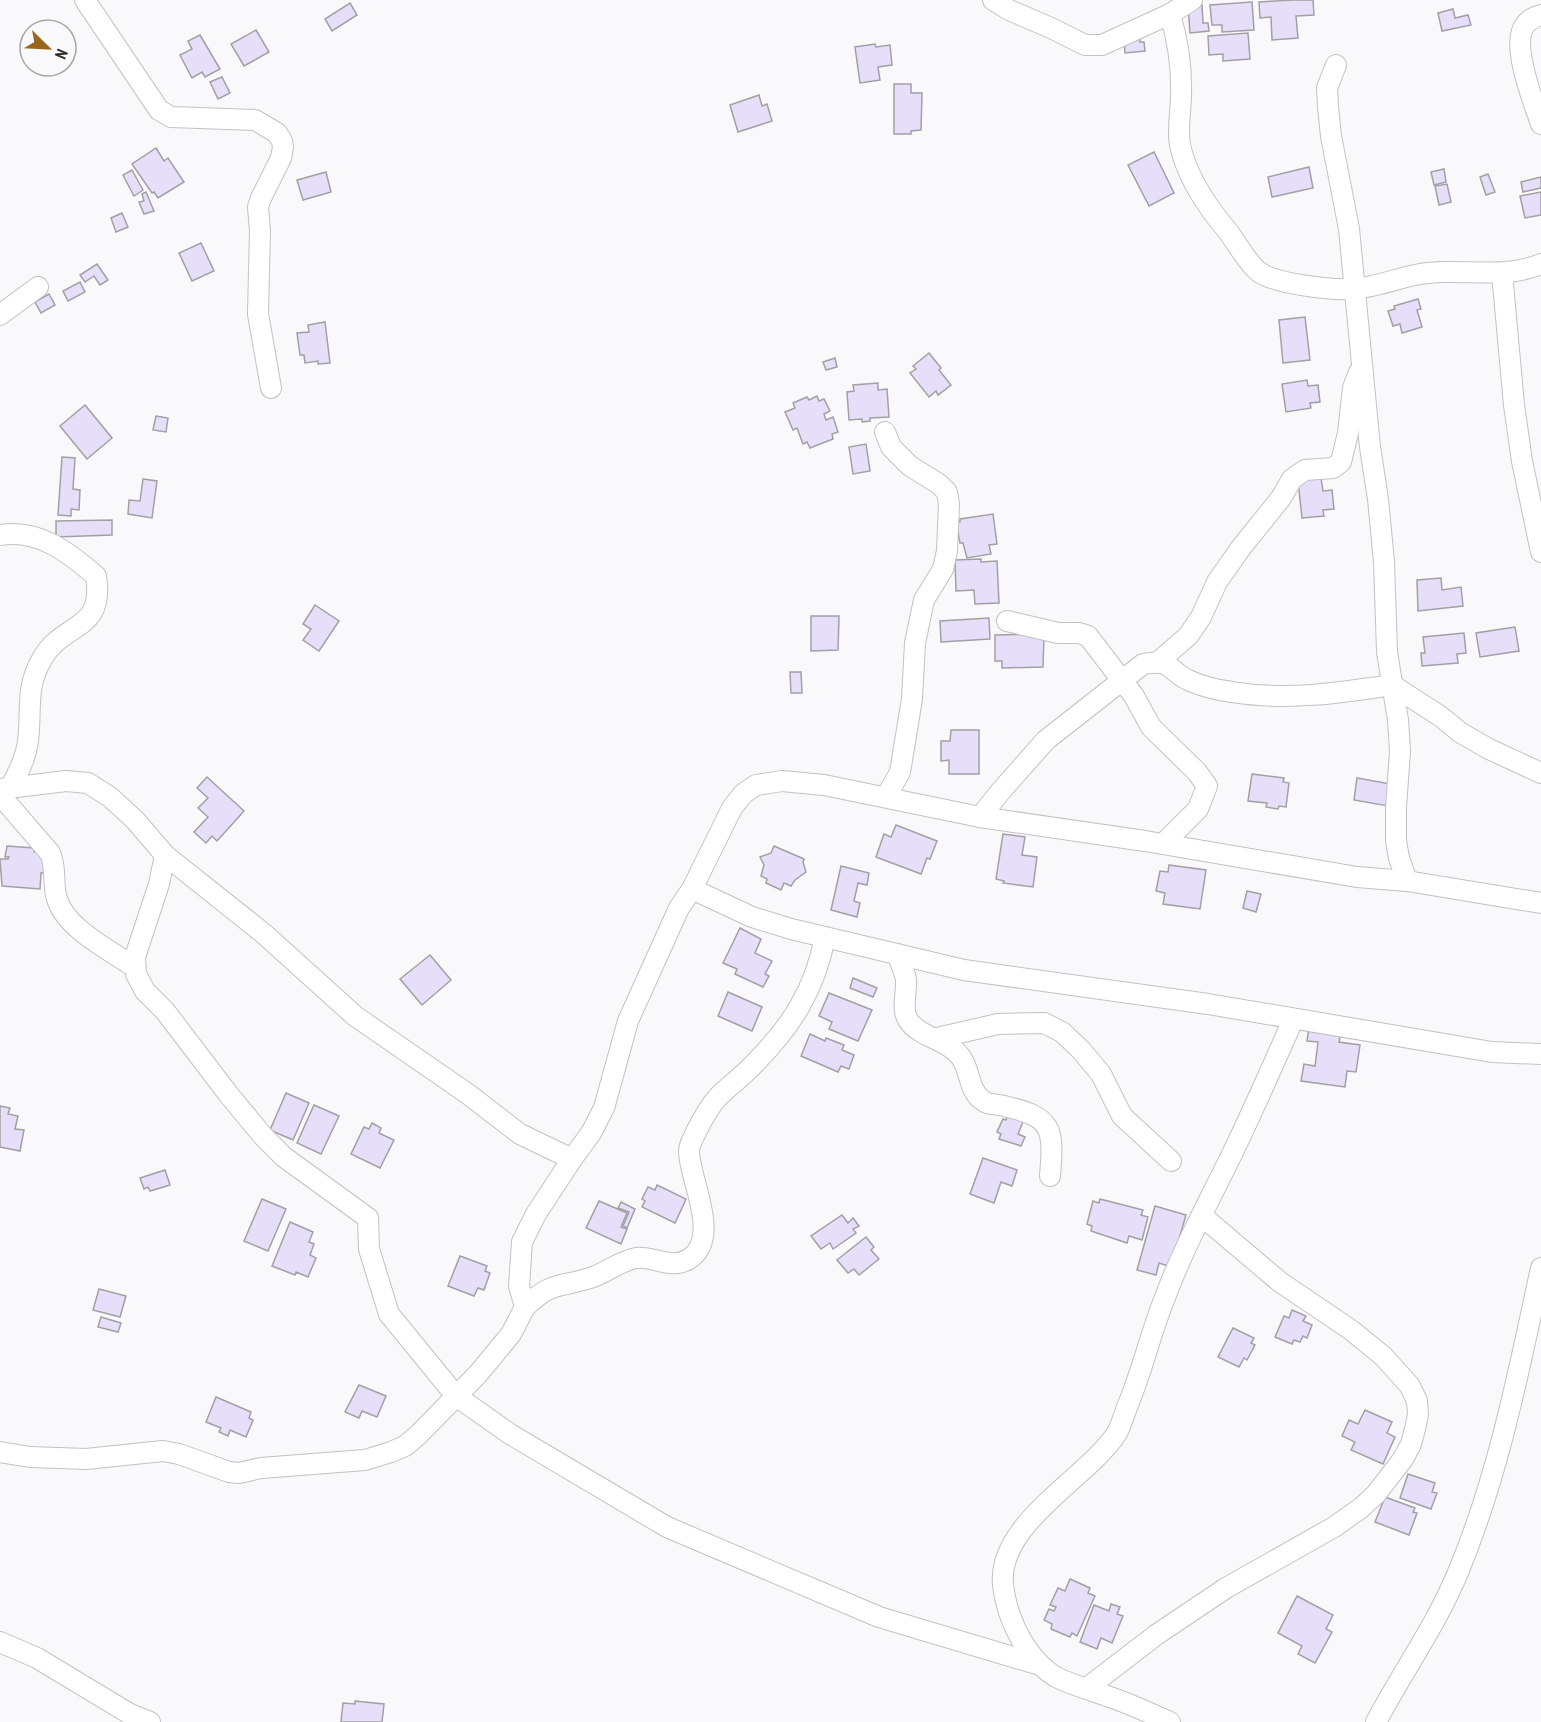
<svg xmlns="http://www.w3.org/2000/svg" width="1541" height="1722" viewBox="0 0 1541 1722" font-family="'PT Sans Narrow',sans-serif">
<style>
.building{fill:#e7dff9;stroke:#a1a0a4;stroke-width:1.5}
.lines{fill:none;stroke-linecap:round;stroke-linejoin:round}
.minor-casing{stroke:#c2c1c4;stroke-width:22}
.minor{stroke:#fff;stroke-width:20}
</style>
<rect width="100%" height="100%" fill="#f9f8fb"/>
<g class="building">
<polygon points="1293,0 1313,0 1314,15 1296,16 1298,38 1272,40 1271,17 1260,18 1259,2"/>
<polygon points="1252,2 1254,30 1222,32 1222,25 1212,25 1210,5"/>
<polygon points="350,3 357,15 332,31 325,19"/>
<polygon points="1202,5 1203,23 1208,23 1209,31 1190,33 1188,7"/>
<polygon points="1453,9 1455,18 1468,15 1471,25 1442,31 1438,13"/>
<polygon points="256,30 269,52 244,66 231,44"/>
<polygon points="1248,33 1250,59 1223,61 1223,54 1209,55 1208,36"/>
<polygon points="200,35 220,69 205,77 202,72 192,78 180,55 192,49 188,41"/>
<polygon points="1140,38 1140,42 1144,42 1145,51 1125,53 1124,39"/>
<polygon points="875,44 876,47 890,45 892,65 878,67 880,80 860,83 855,47"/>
<polygon points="222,77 230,93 218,99 210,82"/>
<polygon points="894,84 911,84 911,93 922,93 921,130 911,131 911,134 894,134"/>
<polygon points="759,95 762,106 767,104 772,121 738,132 730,105"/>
<polygon points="156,148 164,161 168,158 184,182 158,198 154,192 152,193 132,164"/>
<polygon points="1154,152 1174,193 1149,206 1128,165"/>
<polygon points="1309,167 1313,188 1272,197 1268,177"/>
<polygon points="1444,169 1446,182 1434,185 1431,172"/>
<polygon points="132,170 143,190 134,196 123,175"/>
<polygon points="326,172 331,192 303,200 297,180"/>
<polygon points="1488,174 1495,192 1486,195 1480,177"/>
<polygon points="1541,177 1541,188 1523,192 1521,182"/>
<polygon points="1447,184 1451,202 1439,205 1435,186"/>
<polygon points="146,192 154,211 144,214 139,202 144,201 142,194"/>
<polygon points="1541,192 1541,215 1525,218 1520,196"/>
<polygon points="122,213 128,227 116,232 111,218"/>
<polygon points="201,243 214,271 192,281 179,253"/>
<polygon points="97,264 108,280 100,285 94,276 85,282 80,275"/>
<polygon points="80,282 85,292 68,301 63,291"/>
<polygon points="49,294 55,305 41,313 35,302"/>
<polygon points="1418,299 1421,309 1417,310 1422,327 1402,333 1400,324 1393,326 1388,311 1395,309 1394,306"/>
<polygon points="1305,317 1310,360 1283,363 1279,320"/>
<polygon points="325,322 330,363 318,364 318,361 305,363 304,355 300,355 297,333 309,332 308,325"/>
<polygon points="929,353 941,368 939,370 951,385 938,395 936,391 929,397 910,373 916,369 913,366"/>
<polygon points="835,358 837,367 826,370 823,362"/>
<polygon points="1307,380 1308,386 1318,385 1320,402 1310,403 1311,408 1286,412 1282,384"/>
<polygon points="878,383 878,390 887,389 889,417 870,418 870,421 862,422 862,419 849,420 847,392 854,391 853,385"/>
<polygon points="817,396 819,401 824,399 830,411 824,414 826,420 833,417 838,432 832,434 833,439 810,448 807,442 803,444 797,428 793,430 785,412 795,408 793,403 807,397 809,400"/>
<polygon points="85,405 112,438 87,459 60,426"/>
<polygon points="156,416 168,418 166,432 153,430"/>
<polygon points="866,444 870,471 853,474 849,447"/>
<polygon points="62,457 75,458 73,489 80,490 79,510 71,509 71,516 58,515"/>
<polygon points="1321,478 1323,491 1332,490 1334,509 1323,510 1324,516 1302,518 1298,481"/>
<polygon points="143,479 157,481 152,518 128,514 129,500 140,501"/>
<polygon points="993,514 997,544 989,545 991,554 967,558 963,543 960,543 956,522 960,522 960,519"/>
<polygon points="112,520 112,535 56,537 56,521"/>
<polygon points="981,559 981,562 997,561 999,603 975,604 974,590 956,591 955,560"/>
<polygon points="1441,578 1442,590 1461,587 1463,606 1418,611 1417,580"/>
<polygon points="315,605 339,621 319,651 303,640 311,629 303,624"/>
<polygon points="811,616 839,616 838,650 811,651"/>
<polygon points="989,618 990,639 941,642 940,621"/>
<polygon points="1515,627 1519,651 1480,657 1476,633"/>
<polygon points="1464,633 1466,653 1457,654 1458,663 1422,666 1421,653 1425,653 1423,637"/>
<polygon points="1044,634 1043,667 1002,668 1002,661 995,661 995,635"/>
<polygon points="790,672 801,672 802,693 791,693"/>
<polygon points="951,730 979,730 979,774 949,774 949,760 941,761 941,741 950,741"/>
<polygon points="1252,774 1284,778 1283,782 1289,783 1286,807 1279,806 1278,809 1266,807 1267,803 1248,801"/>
<polygon points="207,777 244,811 217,841 212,836 206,843 194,832 208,817 198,808 208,798 197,788"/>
<polygon points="1357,778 1391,784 1388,806 1354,800"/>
<polygon points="896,825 937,841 930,859 927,858 921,874 876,857 884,834 891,837"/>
<polygon points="1003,834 1025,837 1022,855 1037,857 1033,887 1003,883 1004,881 996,879"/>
<polygon points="7,846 34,848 34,852 44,852 49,873 41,873 40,889 2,886 0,859 8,859 9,857 5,857"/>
<polygon points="774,846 804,859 803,862 806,872 795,880 791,886 784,883 781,890 766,883 767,879 761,876 764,865 760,857 771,853"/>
<polygon points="1169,865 1206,870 1200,909 1163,904 1165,893 1156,891 1160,871 1168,872"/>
<polygon points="841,866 869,873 867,885 858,883 854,901 860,903 857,917 831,910"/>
<polygon points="1247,891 1261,894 1256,912 1243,908"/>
<polygon points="740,928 761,939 755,953 772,961 765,974 769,976 763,987 735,974 737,969 723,963"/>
<polygon points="430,955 451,980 422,1005 400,979"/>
<polygon points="853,978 877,988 873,997 850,988"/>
<polygon points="728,992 762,1007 752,1031 718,1016"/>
<polygon points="829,993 872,1010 858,1041 829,1029 832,1022 819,1016"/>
<polygon points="1309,1027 1341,1032 1339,1042 1360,1045 1356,1072 1347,1071 1345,1087 1301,1081 1304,1064 1315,1066 1318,1042 1307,1041"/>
<polygon points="810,1034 825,1041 826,1038 844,1045 842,1050 854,1055 849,1069 841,1066 838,1072 801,1056"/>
<polygon points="286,1093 309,1103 293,1140 270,1130"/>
<polygon points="314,1105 339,1116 321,1154 297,1143"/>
<polygon points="0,1106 10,1108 8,1114 18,1116 15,1129 24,1130 20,1151 0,1147"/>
<polygon points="1009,1113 1024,1119 1018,1134 1025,1137 1021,1146 999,1139 1001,1134 997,1132 1003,1119 1006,1120"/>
<polygon points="372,1123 381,1128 379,1133 394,1140 380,1168 351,1154 364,1127 369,1129"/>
<polygon points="983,1158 1017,1170 1012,1186 1001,1182 994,1203 970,1194"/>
<polygon points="165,1170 170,1185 150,1191 148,1187 144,1189 140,1178"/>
<polygon points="657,1185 686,1199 675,1223 642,1207 645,1201 642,1199 648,1187 655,1190"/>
<polygon points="262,1199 286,1209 268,1251 244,1241"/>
<polygon points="1100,1199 1143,1210 1141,1215 1148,1217 1142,1240 1129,1236 1127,1243 1091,1231 1092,1226 1087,1224 1093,1201 1099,1203"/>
<polygon points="599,1201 627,1213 621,1227 627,1229 621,1244 586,1228"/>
<polygon points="621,1202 635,1209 627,1228 623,1226 629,1212 618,1208"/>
<polygon points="1155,1206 1186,1215 1171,1267 1159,1263 1156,1275 1137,1270"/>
<polygon points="842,1215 848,1223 853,1218 859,1226 853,1229 856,1233 833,1249 830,1243 821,1249 811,1236"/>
<polygon points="290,1222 313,1232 309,1242 314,1244 310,1255 316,1258 308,1277 296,1272 295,1275 272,1266"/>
<polygon points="866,1237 874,1247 871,1250 879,1259 859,1275 854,1269 848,1273 837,1260"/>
<polygon points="460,1256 487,1266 485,1271 490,1273 484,1290 478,1288 474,1296 448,1286"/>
<polygon points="99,1289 126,1296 120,1317 93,1310"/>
<polygon points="1292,1310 1306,1316 1303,1321 1312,1325 1307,1338 1303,1336 1300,1342 1294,1340 1292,1344 1275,1337 1284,1316 1289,1318"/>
<polygon points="101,1317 121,1323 118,1332 98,1327"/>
<polygon points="1233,1328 1254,1338 1251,1343 1255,1345 1247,1360 1244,1358 1239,1367 1218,1357"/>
<polygon points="359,1385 386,1396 377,1417 362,1411 359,1418 345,1412"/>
<polygon points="216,1397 251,1412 249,1418 253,1420 246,1437 230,1430 228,1436 219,1432 221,1428 206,1422"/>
<polygon points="1365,1410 1392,1422 1387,1433 1395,1437 1383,1464 1351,1450 1355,1442 1342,1436 1349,1420 1358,1424"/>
<polygon points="1408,1474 1435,1483 1432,1492 1437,1493 1431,1509 1400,1498"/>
<polygon points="1385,1497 1415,1508 1413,1512 1417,1513 1409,1535 1375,1522"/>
<polygon points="1070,1579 1090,1588 1088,1593 1095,1596 1077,1636 1072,1633 1070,1637 1051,1629 1052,1624 1044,1620 1049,1609 1054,1611 1056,1607 1050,1605 1058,1588 1065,1591"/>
<polygon points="1297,1596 1333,1615 1326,1629 1332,1632 1315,1663 1298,1654 1302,1646 1278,1633"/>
<polygon points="1111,1604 1120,1607 1117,1614 1123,1616 1112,1643 1101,1638 1097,1649 1080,1642 1094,1605 1109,1611"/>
<polygon points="355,1701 384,1704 382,1722 341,1722 343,1703 355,1704"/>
</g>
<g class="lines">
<defs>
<g id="minor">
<polyline points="85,0 159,110 171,117 255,120 277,133 282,141 283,147 281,158 261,198 258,207 260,231 258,314 271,388"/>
<polyline points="993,0 1009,10 1051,28 1085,45 1102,45 1170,14 1192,0"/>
<path d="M1170 14C1178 41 1182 67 1181 95 1181 111 1177 129 1180 145 1187 177 1205 204 1226 229 1236 241 1247 263 1259 272 1276 284 1330 290 1352 289 1373 288 1395 279 1415 275 1457 266 1501 281 1541 264"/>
<path d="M1541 15C1535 17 1529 19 1525 25 1510 44 1534 103 1541 124"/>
<polyline points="1336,65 1327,88 1328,107 1331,136 1349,229 1370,447 1378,499 1384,562 1387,652 1398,720 1400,751 1396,807 1396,841 1399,858 1407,881"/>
<polyline points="1502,273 1514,405 1522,461 1541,552"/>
<polyline points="0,315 38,287"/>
<polyline points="885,432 891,447 910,466 939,484 947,492 949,504 947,551 943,569 924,600 915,643 912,699 900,772 886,797"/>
<path d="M0 535C39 529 68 552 96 576 105 633 63 621 42 659 25 688 32 710 28 741 26 758 18 773 10 788"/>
<polyline points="1007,621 1058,633 1079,633 1088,636 1134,696 1151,727 1197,772 1207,786 1198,809 1163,844"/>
<polyline points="1159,661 1188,636 1201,617 1217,582 1240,549 1281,498 1292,479 1305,470 1333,468 1341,462 1348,433 1353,388 1359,372"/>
<polyline points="0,789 66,781 88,783 110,797 135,820 165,855 263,933 355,1016 468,1094 520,1134 572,1159"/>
<path d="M0 795 50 853C57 868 52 884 57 899 66 929 110 950 134 967"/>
<path d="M980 817 1000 792 1046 740 1143 664C1173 659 1166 669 1188 680 1201 686 1217 690 1232 692 1286 701 1339 693 1392 685L1440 716 1461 733 1489 749 1541 773"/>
<polyline points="165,855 159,884 135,957 136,974 145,991 165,1011 229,1095 263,1136 284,1157 368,1218 369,1249 389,1314 456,1396 510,1434 667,1527 879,1617 1040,1665"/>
<polyline points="692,889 752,917 791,929 964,970 1208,1004 1492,1052 1541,1054"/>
<path d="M897 954C900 962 905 972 906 980 907 993 901 1009 908 1020 920 1038 947 1039 960 1056 971 1070 968 1090 982 1100 987 1105 997 1104 1004 1106 1053 1117 1054 1128 1050 1176"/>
<polyline points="937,1038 998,1024 1044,1023 1062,1032 1081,1050 1101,1074 1122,1116 1171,1161"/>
<path d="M525 1307C552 1281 558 1288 590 1278 605 1274 619 1261 636 1258 654 1256 671 1270 689 1259 722 1238 689 1179 689 1151 689 1145 693 1139 695 1134 701 1122 710 1105 719 1096 730 1085 743 1076 753 1065 791 1027 815 990 825 937"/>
<polyline points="0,1452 30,1457 86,1459 163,1451 179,1454 229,1472 239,1473 261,1468 365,1460 391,1452 405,1446 417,1436 478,1374 511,1334 525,1307 519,1286 522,1242 536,1214 572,1159 591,1133 604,1108 628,1021 679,908 692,889 732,808 743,794 756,785 782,781 824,785 980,817 1145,841 1357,877 1407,881 1541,903"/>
<polyline points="0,1642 37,1658 130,1714 150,1722"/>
<polyline points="1087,1688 1156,1635 1226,1588 1334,1527 1361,1508 1376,1494 1403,1459 1411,1444 1416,1425 1418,1414 1417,1401 1410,1386 1383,1356 1351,1330 1280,1282 1202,1216"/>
<path d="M1170 1722C1149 1713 1129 1703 1107 1696 1090 1690 1072 1685 1056 1677 1026 1659 1007 1619 1003 1585 997 1523 1088 1478 1117 1433 1121 1425 1124 1416 1127 1407 1142 1372 1150 1335 1164 1300 1182 1251 1208 1203 1231 1156 1253 1111 1273 1065 1293 1020"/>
<path d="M1376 1722C1403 1671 1437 1624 1459 1570 1499 1473 1519 1370 1541 1268"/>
</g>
</defs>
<use href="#minor" class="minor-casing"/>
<use href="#minor" class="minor"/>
</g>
<g transform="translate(48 48) rotate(114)"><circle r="28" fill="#f9f8fb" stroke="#a6a6a8" stroke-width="1.5"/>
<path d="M0-4.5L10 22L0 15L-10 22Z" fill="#99661b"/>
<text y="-9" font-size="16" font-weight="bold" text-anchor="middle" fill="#2a2a2b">N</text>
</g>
</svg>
